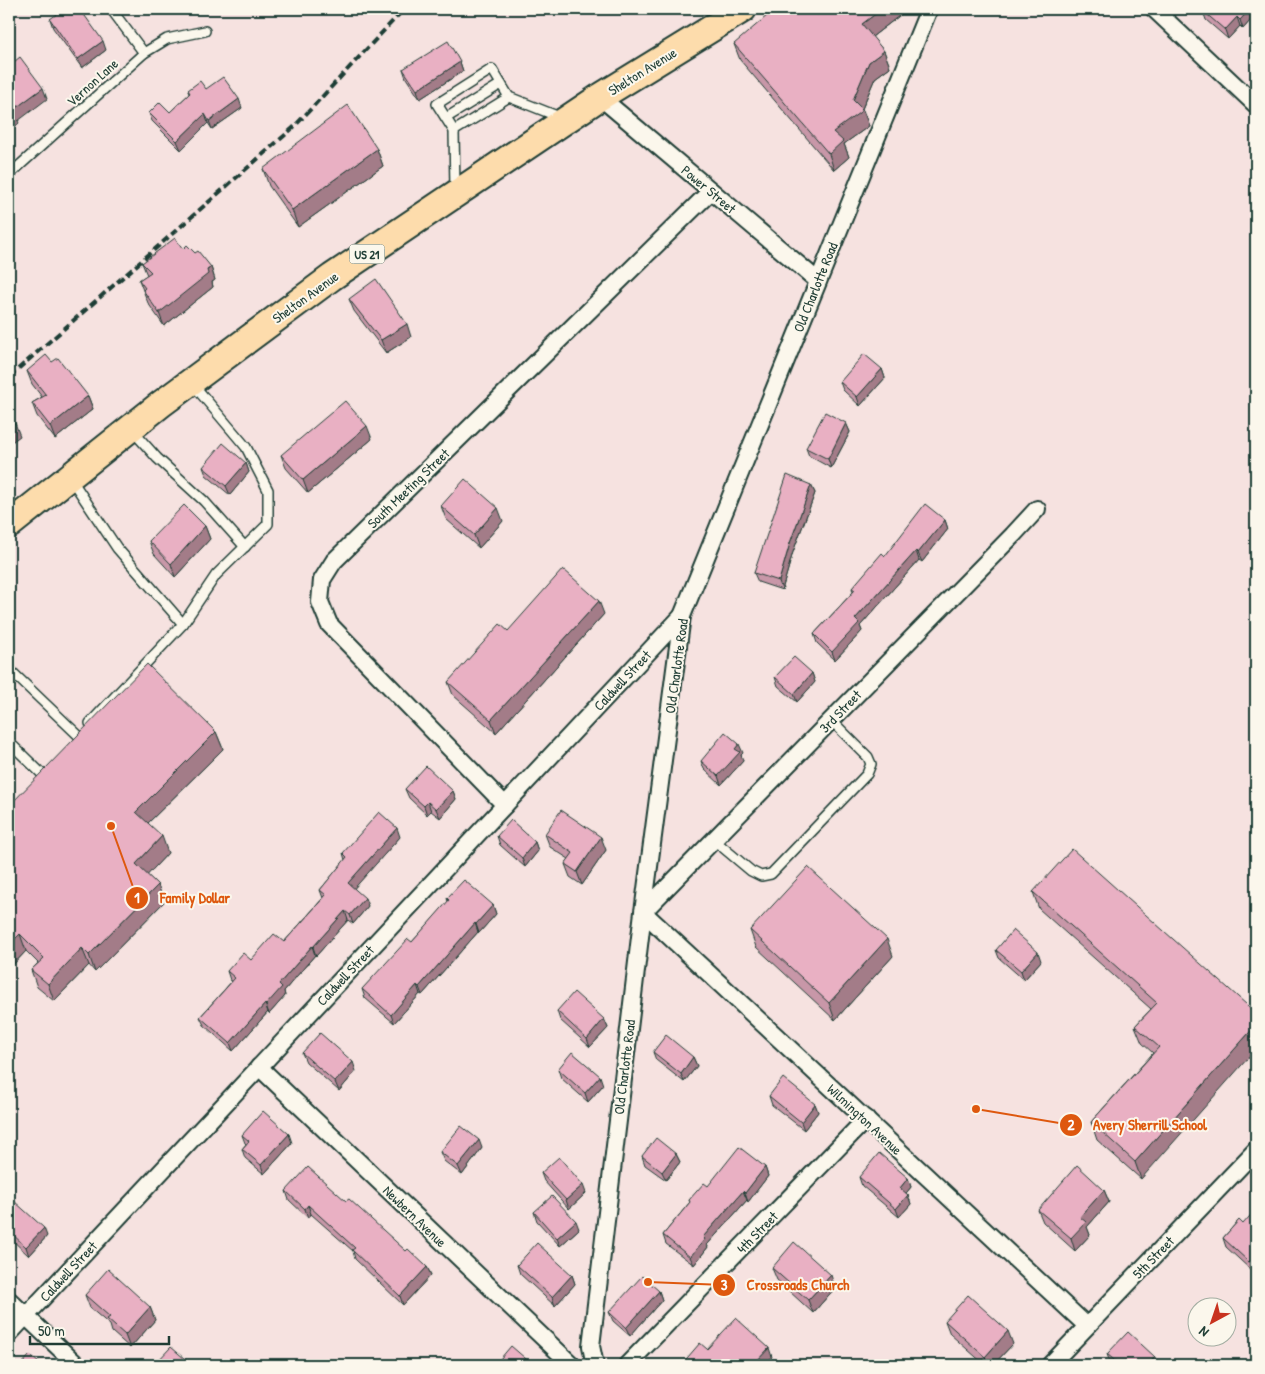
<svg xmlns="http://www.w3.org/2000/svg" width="1265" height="1374" viewBox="0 0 1265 1374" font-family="'Patrick Hand',sans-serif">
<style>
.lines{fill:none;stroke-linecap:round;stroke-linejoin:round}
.service-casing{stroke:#1f3d34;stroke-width:12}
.minor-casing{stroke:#1f3d34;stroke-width:20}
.primary-casing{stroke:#1f3d34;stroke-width:30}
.service{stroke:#fbf7ec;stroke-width:9}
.minor{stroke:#fbf7ec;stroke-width:16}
.primary{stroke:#fddcac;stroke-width:26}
.rail{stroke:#1f3d34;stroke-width:4;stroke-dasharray:8 4;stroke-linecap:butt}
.wall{fill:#c897a8;stroke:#1f3d34}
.shaded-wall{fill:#a37b88;stroke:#1f3d34}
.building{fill:#e9b0c3;stroke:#1f3d34}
.labels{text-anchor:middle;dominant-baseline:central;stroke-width:4;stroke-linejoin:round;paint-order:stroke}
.shield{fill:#fbf7ec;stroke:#61756b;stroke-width:1}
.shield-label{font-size:12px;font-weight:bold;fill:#1f3d34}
.street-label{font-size:14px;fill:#1f3d34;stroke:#fbf7ec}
.leader{fill:none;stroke:#de580e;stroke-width:2}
.callout-dot{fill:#de580e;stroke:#fbf7ec;stroke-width:2}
.mark-label{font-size:15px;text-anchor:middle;font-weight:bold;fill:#fff}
.callout-label{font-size:15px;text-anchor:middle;font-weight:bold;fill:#de580e;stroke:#fbf7ec;stroke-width:4;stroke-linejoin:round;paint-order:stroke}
</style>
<rect width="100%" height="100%" fill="#f6e2e0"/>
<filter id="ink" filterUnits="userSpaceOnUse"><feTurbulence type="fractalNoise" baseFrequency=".02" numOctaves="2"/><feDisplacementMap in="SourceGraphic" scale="10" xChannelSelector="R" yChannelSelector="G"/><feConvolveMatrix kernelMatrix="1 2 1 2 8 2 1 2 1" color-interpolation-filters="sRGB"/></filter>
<g filter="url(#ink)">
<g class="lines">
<defs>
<g id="service">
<polyline points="111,9 144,53"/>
<polyline points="446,118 501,84"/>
<polyline points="454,131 509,97"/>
<polyline points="9,175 144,53 167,39 205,31"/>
<polyline points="455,189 454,131 437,104 492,69 509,97 562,118"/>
<polyline points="132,430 157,458 204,501 245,547"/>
<polyline points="71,479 117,548 183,624 90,723"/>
<polyline points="183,624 216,575 268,524 268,490 246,447 192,383"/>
<polyline points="9,669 78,735"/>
<polyline points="9,742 42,774"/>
<polyline points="714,840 751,871 761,876 771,874 867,774 871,764 868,757 831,720"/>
</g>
<g id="minor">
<polyline points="1154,9 1256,105"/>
<polyline points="600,97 818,281"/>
<polyline points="1037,509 1013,535 643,912 1087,1326"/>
<polyline points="505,805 329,624 320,602 322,580 334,561 711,191"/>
<polyline points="259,1067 572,1365"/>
<polyline points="9,1300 77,1365"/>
<polyline points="9,1334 682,616"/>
<polyline points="595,1365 591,1346 643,912 682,616 929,9"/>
<polyline points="627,1365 866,1119"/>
<polyline points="1050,1365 1256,1150"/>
</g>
<polyline id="primary" points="9,525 161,404 332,277 600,97 743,9"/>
</defs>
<use href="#service" class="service-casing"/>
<use href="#minor" class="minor-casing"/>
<use href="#primary" class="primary-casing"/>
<use href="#service" class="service"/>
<use href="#minor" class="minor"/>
<use href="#primary" class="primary"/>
<polyline class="rail" points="9,377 293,128 404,9"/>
</g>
<g class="wall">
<polygon points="826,9 908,9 872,37 884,51 890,67 875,78 862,109 869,126 844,144 849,157 834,170 740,60 734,44 817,15"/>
<polygon points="1256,9 1256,14 1243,29 1240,26 1228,39 1206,20 1203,11"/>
<polygon points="50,19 106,50 82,68 53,28"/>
<polygon points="460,62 463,71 420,99 406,78 403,69"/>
<polygon points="206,89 242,108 212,129 208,123 181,150 152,121 149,113 170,112 189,94 188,90"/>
<polygon points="377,149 383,166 298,227 269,186 263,169"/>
<polygon points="183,249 195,253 211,267 215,280 212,282 213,287 164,326 148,303 139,280 147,275 142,263"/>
<polygon points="349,299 411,337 386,353 354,311"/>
<polygon points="882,369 885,378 860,406 843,390 840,382"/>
<polygon points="27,371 88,396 93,409 55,439 37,416 32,403 42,397 32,384"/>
<polygon points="846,423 850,432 831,468 809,456 806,448"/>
<polygon points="372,439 308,493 286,468 281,455"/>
<polygon points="246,463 249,472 230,495 206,475 203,467"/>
<polygon points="811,485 815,493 793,552 782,590 758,582 754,573"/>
<polygon points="441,506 503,521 479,548 446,519"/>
<polygon points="945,520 948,529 922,562 919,560 860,626 862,631 835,660 817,643 814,634 853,592 852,588 885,556"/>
<polygon points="205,526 210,539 175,577 154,554 149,541"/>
<polygon points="604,614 496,733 453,695 448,682 508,631"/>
<polygon points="812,673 815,682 797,702 778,686 775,677"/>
<polygon points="216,732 223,749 148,823 168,853 147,875 158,885 164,902 95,972 89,965 54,1001 37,987 31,970 38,963 26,951 9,969 9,806"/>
<polygon points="743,753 741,755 743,761 721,785 704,769 701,761"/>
<polygon points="405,789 453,791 456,799 440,818 431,811 427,815 409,798"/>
<polygon points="545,834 606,850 582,885 570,877 565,864 569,859 550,847"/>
<polygon points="497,836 535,842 538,851 525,867 500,845"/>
<polygon points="400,837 354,888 368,906 353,924 348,920 316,956 315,955 284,991 285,996 269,1014 268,1012 233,1051 204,1025 200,1017 232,981 230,980 227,971 251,960 284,942 323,898 320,890 345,860 343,853"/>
<polygon points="1033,892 1256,1013 1141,1179 1097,1140 1091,1122 1153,1053 1142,1043 1135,1026 1151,1009 1039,909"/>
<polygon points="447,898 493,905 496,914 479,933 478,932 422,995 420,994 394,1023 365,998 362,989 412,942 448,902"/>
<polygon points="750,930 893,956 835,1020 756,947"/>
<polygon points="996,950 1041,961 1024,980 999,958"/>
<polygon points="557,1011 604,1019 608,1028 590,1047 560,1020"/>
<polygon points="653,1052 693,1057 697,1066 684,1082 656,1060"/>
<polygon points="302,1053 356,1071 339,1091 306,1062"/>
<polygon points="558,1069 603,1085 588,1102 561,1078"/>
<polygon points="769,1096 815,1104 818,1112 804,1130 772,1105"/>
<polygon points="242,1135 292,1143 264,1174 245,1158 242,1149 246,1144 245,1143"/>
<polygon points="482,1148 462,1175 444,1161 440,1152"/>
<polygon points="676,1154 680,1162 666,1180 645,1165 642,1156"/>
<polygon points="765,1167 768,1176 748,1202 747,1200 707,1245 708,1247 694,1265 666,1244 663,1235 690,1202 689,1200 708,1186"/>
<polygon points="541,1173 586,1193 569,1209 544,1181"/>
<polygon points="859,1177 908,1178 911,1187 906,1193 908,1195 911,1204 899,1217 862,1186"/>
<polygon points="1104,1190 1109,1202 1087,1227 1090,1235 1075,1251 1043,1222 1038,1210"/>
<polygon points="286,1191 346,1201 406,1251 427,1267 431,1275 403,1305 355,1259 353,1251 311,1214 308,1218 289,1200"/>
<polygon points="9,1207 47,1236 29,1256 9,1237"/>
<polygon points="534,1212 579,1229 560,1246 537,1221"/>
<polygon points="1239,1220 1252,1271 1226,1247 1223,1238"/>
<polygon points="517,1265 572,1275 575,1284 555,1306 520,1274"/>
<polygon points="772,1268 835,1288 813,1313 777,1280"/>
<polygon points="659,1291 662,1300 630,1336 613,1321 609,1312"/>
<polygon points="85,1295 150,1307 155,1320 130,1348 112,1332 110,1325 90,1308"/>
<polygon points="945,1321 1013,1344 993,1365 985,1365 950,1334"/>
<polygon points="1107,1354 1158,1365 1113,1365 1110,1363"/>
</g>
<g class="shaded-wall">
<polygon points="882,9 908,9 868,40 862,24"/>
<polygon points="1250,9 1256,9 1256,14 1243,29 1240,20"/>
<polygon points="1237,17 1240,26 1228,39 1225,30"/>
<polygon points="103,41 106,50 82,68 78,59"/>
<polygon points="884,51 890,67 875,78 861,111 863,110 869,126 844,144 849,157 834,170 829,154 833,132 853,100 869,62"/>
<polygon points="460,62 463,71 420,99 417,90"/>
<polygon points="43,88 47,99 18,121 19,123 9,132 9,117 13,110"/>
<polygon points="239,99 242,108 212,129 209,121"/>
<polygon points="205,114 208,123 181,150 177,141"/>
<polygon points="377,149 383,166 298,227 292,210"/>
<polygon points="211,267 215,280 212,282 213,287 164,326 159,313"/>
<polygon points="407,324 411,337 386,353 381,340"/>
<polygon points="882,369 885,378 860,406 857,397"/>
<polygon points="88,396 93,409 55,439 50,426"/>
<polygon points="15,423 20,436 9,444 9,428"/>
<polygon points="846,423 850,432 831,468 828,459"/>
<polygon points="367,426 372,439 308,493 303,480"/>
<polygon points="246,463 249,472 230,495 226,486"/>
<polygon points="811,485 815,493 793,552 782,590 779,581 790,543"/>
<polygon points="498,508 503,521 479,548 474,535"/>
<polygon points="945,520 948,529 922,562 918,553"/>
<polygon points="205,526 210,539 175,577 171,564"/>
<polygon points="916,551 919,560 860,626 862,631 835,660 832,652 855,619"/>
<polygon points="599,601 604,614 496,733 491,720"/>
<polygon points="812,673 815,682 797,702 794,694"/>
<polygon points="216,732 223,749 142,829 136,812"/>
<polygon points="739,744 743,753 741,755 743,761 721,785 718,776 735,749"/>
<polygon points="453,791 456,799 440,818 436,809"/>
<polygon points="428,802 431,811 427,815 424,806"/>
<polygon points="397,828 400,837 351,892 348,883"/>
<polygon points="162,836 168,853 142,881 136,864"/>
<polygon points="601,837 606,850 582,885 577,872"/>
<polygon points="535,842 538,851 525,867 522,858"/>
<polygon points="158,885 164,902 95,972 89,955"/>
<polygon points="365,898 368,906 353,924 350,915"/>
<polygon points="493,905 496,914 479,933 476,924"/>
<polygon points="345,911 348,920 316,956 313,947"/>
<polygon points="475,923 478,932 422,995 419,987"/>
<polygon points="20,934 26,951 9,969 9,945"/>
<polygon points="887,939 893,956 835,1020 829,1003"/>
<polygon points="312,946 315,955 284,991 285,996 269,1014 266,1005 279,984"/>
<polygon points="82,948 89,965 54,1001 48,984"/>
<polygon points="1038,952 1041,961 1024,980 1021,971"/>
<polygon points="417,985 420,994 394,1023 391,1015"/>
<polygon points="265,1004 268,1012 233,1051 230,1043"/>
<polygon points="604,1019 608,1028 590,1047 587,1039"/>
<polygon points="1256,1025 1256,1049 1141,1179 1135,1162"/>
<polygon points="693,1057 697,1066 684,1082 681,1074"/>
<polygon points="353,1062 356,1071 339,1091 335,1082"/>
<polygon points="600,1076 603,1085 588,1102 585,1093"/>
<polygon points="815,1104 818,1112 804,1130 801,1122"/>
<polygon points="289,1134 292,1143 264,1174 261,1165"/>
<polygon points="479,1140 482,1148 462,1175 458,1166"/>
<polygon points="676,1154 680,1162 666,1180 662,1172"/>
<polygon points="765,1167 768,1176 748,1202 745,1193"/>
<polygon points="908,1178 911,1187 903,1197 900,1188"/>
<polygon points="583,1185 586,1193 569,1209 566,1200"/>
<polygon points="1104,1190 1109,1202 1087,1227 1090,1235 1075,1251 1071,1238 1080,1217"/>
<polygon points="743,1191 747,1200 707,1245 708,1247 694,1265 690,1257 703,1237"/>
<polygon points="908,1195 911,1204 899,1217 896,1209"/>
<polygon points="308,1205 311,1214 308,1218 305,1209"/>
<polygon points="576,1221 579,1229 560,1246 557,1238"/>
<polygon points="44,1228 47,1236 29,1256 26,1247"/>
<polygon points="1256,1255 1256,1267 1252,1271 1249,1262"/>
<polygon points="427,1267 431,1275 403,1305 400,1296"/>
<polygon points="572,1275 575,1284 555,1306 552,1297"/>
<polygon points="831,1275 835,1288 813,1313 808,1300"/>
<polygon points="659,1291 662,1300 630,1336 626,1328"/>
<polygon points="150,1307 155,1320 130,1348 125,1335"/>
<polygon points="1008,1331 1013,1344 993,1365 988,1365 985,1357"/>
<polygon points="769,1348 772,1357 764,1365 753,1365"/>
<polygon points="1155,1357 1158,1365 1148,1365"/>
</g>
<g class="building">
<polygon points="64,9 80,9 103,41 78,59 50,19"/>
<polygon points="775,9 812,9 817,15 826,9 882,9 862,24 884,51 869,62 853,100 863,110 833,132 843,141 829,154 734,44"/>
<polygon points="1205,9 1250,9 1240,20 1237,17 1225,30 1203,11"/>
<polygon points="448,41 460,62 417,90 403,69"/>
<polygon points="20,57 43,88 13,110 15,112 9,117 9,66"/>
<polygon points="223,77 239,99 209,121 205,114 177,141 149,113 160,102 170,112 190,93 188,90 200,81 206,89"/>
<polygon points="348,105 377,149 292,210 263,169"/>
<polygon points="175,238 183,249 187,245 195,253 198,251 211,267 207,270 208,274 159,313 143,290 145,288 139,280 151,272 142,263"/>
<polygon points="376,279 407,324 381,340 349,299"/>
<polygon points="864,354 882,369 857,397 840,382"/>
<polygon points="46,355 52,362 58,358 88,396 50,426 32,403 46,395 27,371"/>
<polygon points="345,401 367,426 303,480 281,455"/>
<polygon points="825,412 846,423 828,459 806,448"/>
<polygon points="9,415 15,423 9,428"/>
<polygon points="223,443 246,463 226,486 203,467"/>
<polygon points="787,475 811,485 790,543 779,581 754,573"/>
<polygon points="465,479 498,508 474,535 441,506"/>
<polygon points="925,504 945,520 918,553 916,551 855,619 859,623 832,652 814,634 855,590 852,588 882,553 885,556"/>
<polygon points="184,505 205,526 171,564 149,541"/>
<polygon points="563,569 599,601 491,720 448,682 500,624 508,631"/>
<polygon points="794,657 812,673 794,694 775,677"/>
<polygon points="147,664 216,732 136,812 162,836 136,864 158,885 89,955 82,948 48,984 31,970 44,958 20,934 9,945 9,806"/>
<polygon points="725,732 739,744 735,749 740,752 718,776 701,761"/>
<polygon points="426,766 453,791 436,809 428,802 424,806 405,789"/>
<polygon points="561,810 601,837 577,872 565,864 573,853 545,834"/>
<polygon points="379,812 397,828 348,883 365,898 350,915 345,911 313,947 312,946 279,984 282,987 266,1005 265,1004 230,1043 200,1017 235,978 227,971 243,953 251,960 274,934 284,942 326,895 320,890 347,857 343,853"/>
<polygon points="511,820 535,842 522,858 497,836"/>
<polygon points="1072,849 1256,1013 1256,1025 1135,1162 1091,1122 1159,1047 1135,1026 1157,1003 1033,892"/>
<polygon points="808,867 887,939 829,1003 750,930"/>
<polygon points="464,880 493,905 476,924 475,923 419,987 417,985 391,1015 362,989 408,939 412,942 449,900 447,898"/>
<polygon points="1013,930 1038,952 1021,971 996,950"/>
<polygon points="574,992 604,1019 587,1039 557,1011"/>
<polygon points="320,1033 353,1062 335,1082 302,1053"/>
<polygon points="666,1035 693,1057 681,1074 653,1052"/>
<polygon points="572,1052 600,1076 585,1093 558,1069"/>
<polygon points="783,1078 815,1104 801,1122 769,1096"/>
<polygon points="263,1111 289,1134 261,1165 242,1149 249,1141 242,1135"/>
<polygon points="461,1126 479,1140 458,1166 440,1152"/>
<polygon points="656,1138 676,1154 662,1172 642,1156"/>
<polygon points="739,1147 765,1167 745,1193 743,1191 703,1237 705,1239 690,1257 663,1235 690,1202 689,1200 704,1183 708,1186"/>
<polygon points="879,1153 908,1178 900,1188 908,1195 896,1209 859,1177"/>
<polygon points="559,1157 583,1185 566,1200 541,1173"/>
<polygon points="1077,1165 1104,1190 1080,1217 1086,1222 1071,1238 1038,1210"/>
<polygon points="308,1167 346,1201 349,1199 406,1251 408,1249 427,1267 400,1296 352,1250 355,1248 308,1205 305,1209 286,1191"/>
<polygon points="552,1196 576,1221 557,1238 534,1212"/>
<polygon points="14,1201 44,1228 26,1247 9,1231 9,1207"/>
<polygon points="1256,1209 1256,1255 1249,1262 1223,1238 1239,1220 1243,1224"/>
<polygon points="794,1242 831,1275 808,1300 772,1268"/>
<polygon points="537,1243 572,1275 552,1297 517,1265"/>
<polygon points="108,1269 150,1307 125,1335 107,1319 110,1317 85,1295"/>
<polygon points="642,1276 659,1291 626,1328 609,1312"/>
<polygon points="968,1295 1008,1331 985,1357 945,1321"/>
<polygon points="736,1318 769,1348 753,1365 681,1365 700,1343 707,1349"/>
<polygon points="1128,1332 1155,1357 1148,1365 1143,1365 1141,1363 1139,1365 1120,1365 1107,1354"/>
<polygon points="511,1346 533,1365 495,1365"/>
<polygon points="171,1347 192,1365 154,1365"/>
<polygon points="30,1355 41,1365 21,1365"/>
</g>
</g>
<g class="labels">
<rect class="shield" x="349.5" y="244.5" width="35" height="19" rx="4"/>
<g class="shield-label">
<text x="367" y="254">US 21</text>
</g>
<g class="street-label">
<text transform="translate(642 71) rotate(-32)">Shelton Avenue</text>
<text transform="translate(92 82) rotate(-42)">Vernon Lane</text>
<text transform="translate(709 189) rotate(40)">Power Street</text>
<text transform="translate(815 287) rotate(-68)">Old Charlotte Road</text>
<text transform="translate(305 297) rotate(-36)">Shelton Avenue</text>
<text transform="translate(408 488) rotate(-44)">South Meeting Street</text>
<text transform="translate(676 666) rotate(-82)">Old Charlotte Road</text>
<text transform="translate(622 680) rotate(-47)">Caldwell Street</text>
<text transform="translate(840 711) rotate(-46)">3rd Street</text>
<text transform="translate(345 975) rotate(-47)">Caldwell Street</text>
<text transform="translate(624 1067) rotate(-83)">Old Charlotte Road</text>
<text transform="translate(865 1119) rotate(43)">Wilmington Avenue</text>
<text transform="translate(415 1216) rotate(44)">Newbern Avenue</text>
<text transform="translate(757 1232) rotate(-46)">4th Street</text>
<text transform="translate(1153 1257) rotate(-46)">5th Street</text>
<text transform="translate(68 1271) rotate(-47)">Caldwell Street</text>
</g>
</g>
<path class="leader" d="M111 826L137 898M976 1109L1071 1125M648 1282L724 1285"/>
<g class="callout-dot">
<circle cx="111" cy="826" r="5"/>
<circle cx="976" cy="1109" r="5"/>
<circle cx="648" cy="1282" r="5"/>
<circle cx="137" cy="898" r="12"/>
<circle cx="1071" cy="1125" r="12"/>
<circle cx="724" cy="1285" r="12"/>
</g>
<g class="mark-label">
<text x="137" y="903">1</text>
<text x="1071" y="1130">2</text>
<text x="724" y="1290">3</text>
</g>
<g class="callout-label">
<text x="195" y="903">Family Dollar</text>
<text x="1150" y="1130">Avery Sherrill School</text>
<text x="798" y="1290">Crossroads Church</text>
</g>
<rect width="1265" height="1374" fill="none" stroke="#fbf7ec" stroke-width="30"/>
<rect x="15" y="15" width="1235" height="1344" fill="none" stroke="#1f3d34" stroke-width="2" filter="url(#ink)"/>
<g transform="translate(1212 1322) rotate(220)"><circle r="24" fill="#fbf7ec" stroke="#a3ada2"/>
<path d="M0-4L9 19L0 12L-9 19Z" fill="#c8321e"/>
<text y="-8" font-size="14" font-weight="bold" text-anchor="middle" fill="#1f3d34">N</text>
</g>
<path d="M30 1336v8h139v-8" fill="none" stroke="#1f3d34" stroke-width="2.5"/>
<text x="38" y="1336" font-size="15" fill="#1f3d34" stroke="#fbf7ec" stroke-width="4" paint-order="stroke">50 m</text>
</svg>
